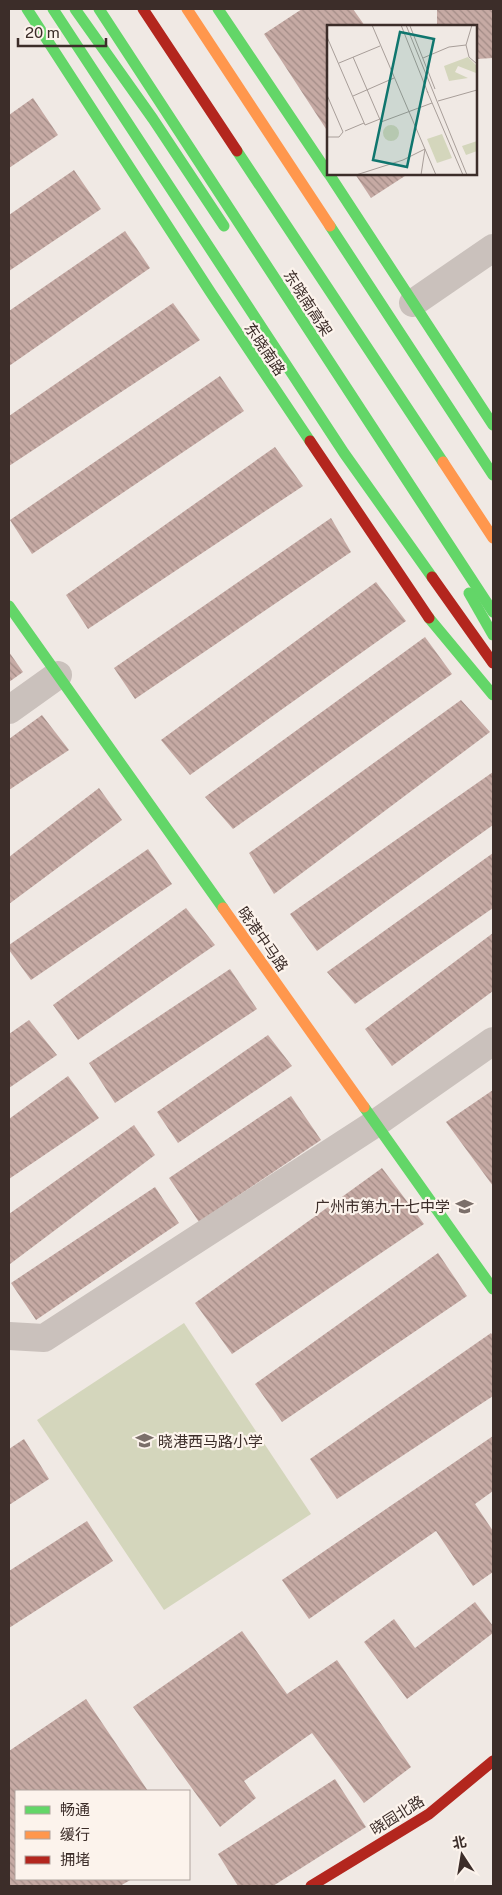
<svg xmlns="http://www.w3.org/2000/svg" width="502" height="1895" viewBox="0 0 502 1895" font-family="'Public Sans','Noto Sans SC',sans-serif">
<style>
.garden{fill:#d4d6bc}
.building{fill:url(#building-back-hatch)}
.lines{fill:none;stroke-linecap:round;stroke-linejoin:round}
.street{stroke:#cac1bc;stroke-width:28}
.fast{stroke:#63d668;stroke-width:11}
.slow{stroke:#ff974d;stroke-width:11}
.jam{stroke:#b3261e;stroke-width:11}
.labels{text-anchor:middle;dominant-baseline:central;stroke-width:4.5;stroke-linejoin:round;paint-order:stroke}
.street-label{font-size:15px;fill:#3c2d29;stroke:#fcf3ec}
.poi-label{font-size:15px;fill:#3c2d29;stroke:#fcf3ec;text-anchor:end}
.inset-road{fill:none;stroke:#a89e99;stroke-width:1}
.view{fill:#0f766e;fill-opacity:0.15;stroke:#0f766e;stroke-width:2.5}
.inset-edge{fill:none;stroke:#3c2d29;stroke-width:2.5}
</style>
<defs>
<pattern id="building-back-hatch" width="6" height="6" patternUnits="userSpaceOnUse" patternTransform="scale(1.25)"><rect width="6" height="6" fill="#c6aaa4"/><path d="M-1 5l2 2M0 0l6 6M5-1l2 2" fill="none" stroke="#a28b86"/></pattern>
</defs>
<rect width="100%" height="100%" fill="#f0e9e4"/>
<polygon class="garden" points="184,1323 311,1514 164,1610 37,1420"/>
<g class="building">
<polygon points="302,9 353,9 365,26 328,26 328,132 264,34"/>
<polygon points="437,9 493,9 493,58 476,59 476,26 437,26"/>
<polygon points="33,98 58,135 9,168 9,115"/>
<polygon points="74,170 101,209 9,271 9,215"/>
<polygon points="355,174 408,174 371,198"/>
<polygon points="125,231 150,268 9,366 9,311"/>
<polygon points="173,303 200,340 9,466 9,416"/>
<polygon points="220,376 244,411 32,554 10,520"/>
<polygon points="275,447 303,486 88,629 66,595"/>
<polygon points="331,518 351,552 135,699 114,668"/>
<polygon points="376,582 406,621 190,775 161,740"/>
<polygon points="425,637 452,674 233,829 205,797"/>
<polygon points="9,652 23,672 9,682"/>
<polygon points="461,700 490,732 274,894 249,853"/>
<polygon points="42,715 69,750 9,790 9,739"/>
<polygon points="493,772 493,825 317,951 290,914"/>
<polygon points="99,788 122,820 9,904 9,857"/>
<polygon points="148,849 172,884 31,980 9,950 9,945"/>
<polygon points="493,853 493,908 355,1004 327,972"/>
<polygon points="186,908 215,945 78,1040 53,1005"/>
<polygon points="493,933 493,991 392,1066 365,1029"/>
<polygon points="230,969 257,1009 115,1103 89,1063"/>
<polygon points="29,1020 57,1055 9,1088 9,1034"/>
<polygon points="268,1035 292,1066 178,1143 157,1112"/>
<polygon points="68,1076 99,1118 9,1179 9,1119"/>
<polygon points="493,1090 493,1186 446,1122"/>
<polygon points="291,1096 321,1140 199,1222 169,1178"/>
<polygon points="134,1125 155,1155 10,1264 9,1214"/>
<polygon points="382,1168 424,1224 232,1354 195,1303"/>
<polygon points="155,1187 179,1223 36,1320 11,1283"/>
<polygon points="438,1253 467,1296 282,1422 255,1384"/>
<polygon points="491,1333 493,1336 493,1396 337,1499 310,1459"/>
<polygon points="493,1436 493,1491 475,1504 493,1531 493,1572 473,1586 436,1531 309,1619 282,1580"/>
<polygon points="24,1439 49,1479 9,1505 9,1449"/>
<polygon points="87,1521 113,1561 9,1628 9,1571"/>
<polygon points="475,1602 493,1626 493,1633 407,1699 364,1642 394,1619 415,1648"/>
<polygon points="242,1631 287,1694 337,1660 411,1767 364,1803 312,1733 244,1781 256,1798 220,1827 133,1707"/>
<polygon points="86,1699 148,1791 16,1791 16,1879 132,1879 120,1886 9,1886 9,1751"/>
<polygon points="335,1779 366,1827 273,1886 238,1886 218,1854"/>
</g>
<g class="lines">
<g class="street">
<polyline points="413,303 493,248"/>
<polyline points="9,710 58,675"/>
<polyline points="9,1336 44,1338 376,1123 493,1041"/>
</g>
<g class="fast">
<polyline points="27,9 211,293 310,441"/>
<polyline points="53,9 344,453 432,577"/>
<polyline points="75,9 153,119 224,226"/>
<polyline points="99,9 493,612"/>
<polyline points="218,9 328,173"/>
<polyline points="237,151 443,462"/>
<polyline points="329,174 493,425"/>
<polyline points="330,226 493,475"/>
<polyline points="469,593 493,635"/>
<polyline points="9,606 223,908"/>
<polyline points="429,618 493,695"/>
<polyline points="364,1107 493,1289"/>
</g>
<g class="slow">
<polyline points="187,9 330,226"/>
<polyline points="443,462 493,538"/>
<polyline points="223,908 364,1107"/>
</g>
<g class="jam">
<polyline points="143,9 237,151"/>
<polyline points="310,441 429,618"/>
<polyline points="432,577 493,663"/>
<polyline points="311,1886 429,1814 493,1761"/>
</g>
</g>
<defs>
<symbol id="school-bare" viewBox="-9 -9 18 18"><path d="M0-5L7-2L0 1L-7-2ZM-4 1L0 2.5L4 1V4Q0 6-4 4Z" fill="#7b6f6a" stroke="#fcf3ec" stroke-width="2.5" paint-order="stroke"/></symbol>
</defs>
<g fill-rule="evenodd">
<use href="#school-bare" x="452" y="1194" width="25" height="25"/>
<use href="#school-bare" x="132" y="1428" width="25" height="25"/>
</g>
<g class="labels">
<g class="street-label">
<text transform="translate(308 303) rotate(57)">东晓南高架</text>
<text transform="translate(265 349) rotate(56)">东晓南路</text>
<text transform="translate(263 939) rotate(55)">晓港中马路</text>
<text transform="translate(397 1815) rotate(-32)">晓园北路</text>
</g>
<g class="poi-label">
<text x="450" y="1206">广州市第九十七中学</text>
<text x="158" y="1441" text-anchor="start">晓港西马路小学</text>
</g>
</g>
<g transform="translate(327 25)">
<rect width="150" height="150" fill="#f0e9e4"/>
<path d="M141 32 150 41 149 48 131 41 128 47 141 53 122 56 117 41Z" fill="#d4d6bc"/>
<path d="M56 108a8 8 0 1 1 16 0a8 8 0 1 1-16 0ZM115 109 125 133 110 138 100 114ZM150 116V126L139 130 135 121Z" fill="#d4d6bc"/>
<path class="inset-road" d="M45 0 109 150M74 0 101 68M79 0 140 150M83 1 108 64M0 12 38 100 53 94M139 20 142 32 150 39M26 32 54 97 105 78M96 33 122 22 139 20 145 0M12 38 53 21M100 66 136 150M0 70 16 107 12 112H0M26 71 67 53M111 76 150 65M18 106 37 98M29 150 76 135 98 124M94 150 98 124"/>
<path class="view" d="M73 7 107 14 80 142 46 135Z"/>
<rect width="150" height="150" class="inset-edge"/>
</g>
<rect width="502" height="1895" fill="none" stroke="#3c2d29" stroke-width="20"/>
<rect x="15" y="1790" width="175" height="90" fill="#fcf3ec" stroke="#afa49e"/>
<rect x="25" y="1806" width="25" height="8" fill="#63d668" stroke="#afa49e"/>
<text x="60" y="1815" font-size="15" fill="#3c2d29">畅通</text>
<rect x="25" y="1831" width="25" height="8" fill="#ff974d" stroke="#afa49e"/>
<text x="60" y="1840" font-size="15" fill="#3c2d29">缓行</text>
<rect x="25" y="1856" width="25" height="8" fill="#b3261e" stroke="#afa49e"/>
<text x="60" y="1865" font-size="15" fill="#3c2d29">拥堵</text>
<g transform="translate(462 1855) rotate(348)" stroke="#fcf3ec" stroke-width="4" paint-order="stroke">
<path d="M0-4L9 19L0 12L-9 19Z" fill="#3c2d29"/>
<text y="-8" font-size="14" font-weight="bold" text-anchor="middle" fill="#3c2d29">北</text>
</g>
<path d="M18 38v8h88v-8" fill="none" stroke="#3c2d29" stroke-width="2.5"/>
<text x="25" y="38" font-size="15" fill="#3c2d29" stroke="#fcf3ec" stroke-width="4" paint-order="stroke">20 m</text>
</svg>
